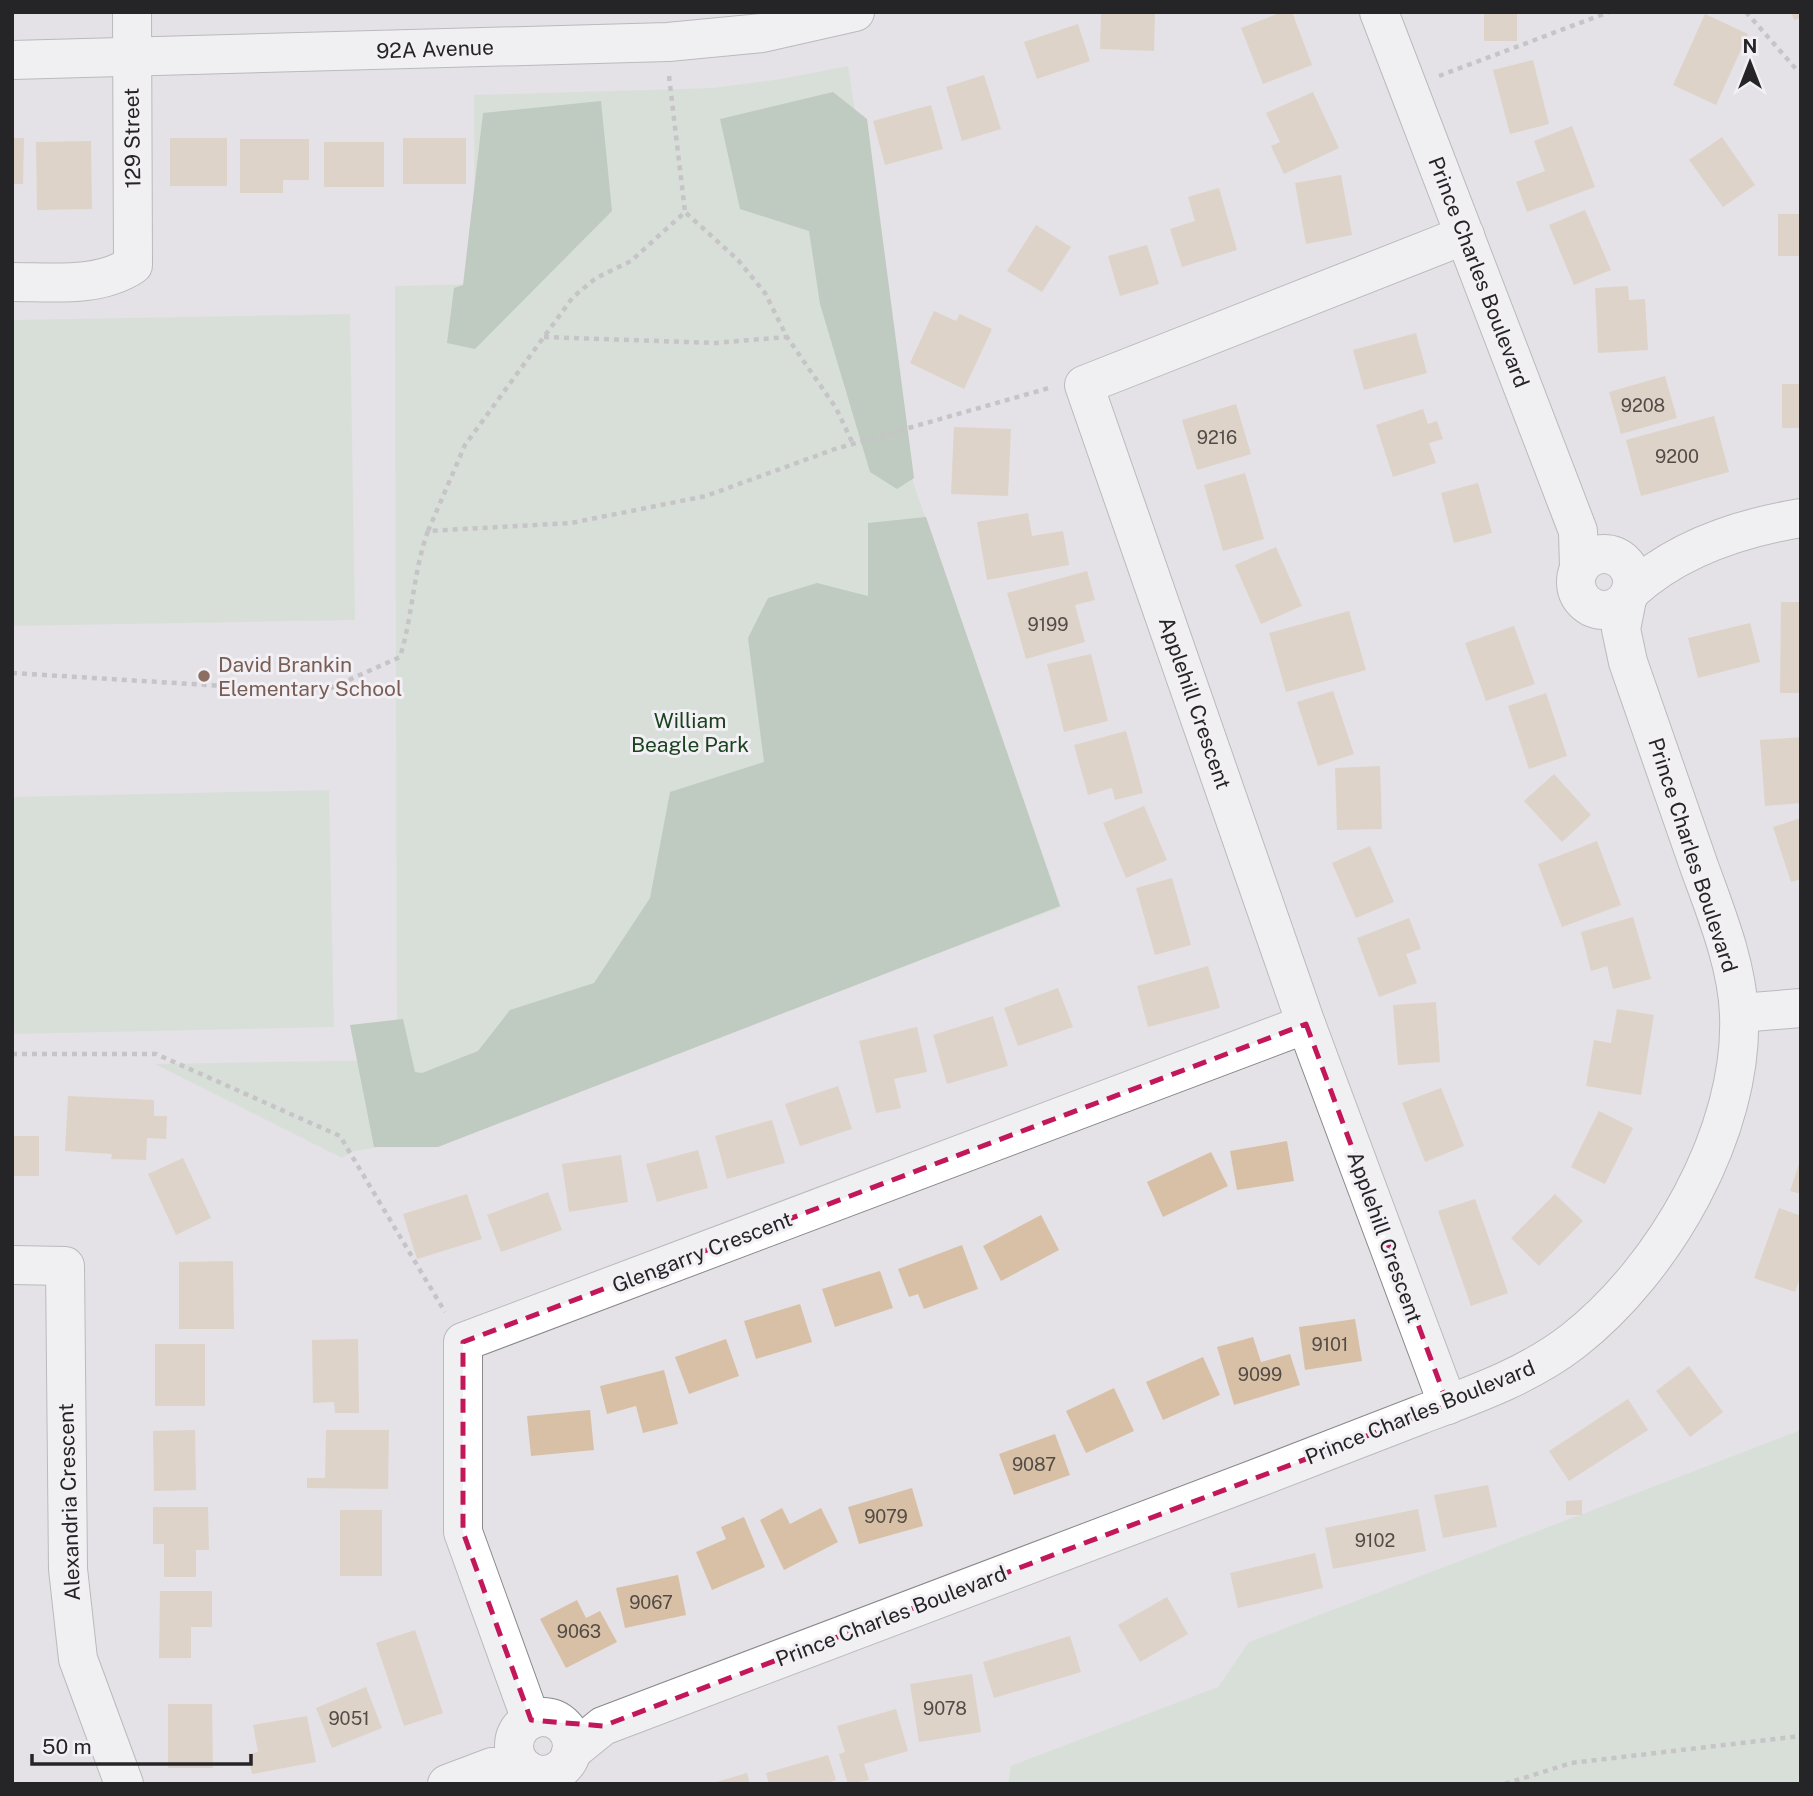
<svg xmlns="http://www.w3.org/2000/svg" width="1813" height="1796" viewBox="0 0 1813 1796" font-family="'Public Sans',sans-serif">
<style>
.green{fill:#c9dcc9}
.forest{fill:#93ad94}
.building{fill:#d8c0a6}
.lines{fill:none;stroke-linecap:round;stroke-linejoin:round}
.minor-casing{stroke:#8a888c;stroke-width:40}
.path{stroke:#a2a0a3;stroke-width:4.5;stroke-dasharray:5 5;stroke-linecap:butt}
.minor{stroke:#fff;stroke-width:38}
.marked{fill:none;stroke:#c2185b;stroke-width:5;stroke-dasharray:14 9;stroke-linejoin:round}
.education-dot{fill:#8d6e63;stroke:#f2f0f4;stroke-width:2.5}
.labels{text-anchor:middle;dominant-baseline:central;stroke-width:6;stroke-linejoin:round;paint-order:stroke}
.number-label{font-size:18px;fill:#524b46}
.street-label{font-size:21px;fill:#252426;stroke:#f2f0f4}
.education-label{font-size:21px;fill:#785e54;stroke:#f2f0f4;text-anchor:start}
.park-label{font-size:21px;fill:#1b421f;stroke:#f2f0f4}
</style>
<rect width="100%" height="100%" fill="#e4e2e6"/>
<g class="green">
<polygon points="848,66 913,482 1061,907 457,1135 354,1151 342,1158 155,1064 397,1060 395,286 475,284 474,95 713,88 781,79"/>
<polygon points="350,314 355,620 12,626 12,320"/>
<polygon points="329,790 334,1027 12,1034 12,797"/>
<polygon points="1801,1430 1801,1784 1008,1784 1011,1766 1218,1687 1249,1642"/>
</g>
<g class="forest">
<polygon points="833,92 867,119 914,478 897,489 870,472 820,304 809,231 740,209 720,119"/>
<polygon points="601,101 612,211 475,349 447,343 454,288 463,285 483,113"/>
<polygon points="926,517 1060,906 438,1147 374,1147 350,1025 403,1019 415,1072 422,1073 478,1051 510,1010 594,983 650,898 670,792 764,762 748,638 768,598 817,583 868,596 868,523"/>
</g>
<g class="building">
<polygon points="1101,12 1155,13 1154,51 1100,49"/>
<polygon points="1282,12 1292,12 1312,65 1263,84 1241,28"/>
<rect x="1484" y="12" width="33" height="29"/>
<polygon points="1791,12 1801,12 1801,18 1794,20"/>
<polygon points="1705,14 1748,34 1716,105 1673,85"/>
<polygon points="1078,24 1090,61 1037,79 1024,42"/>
<polygon points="1533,60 1549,124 1510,134 1493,70"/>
<polygon points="984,75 1001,129 962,141 946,87"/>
<polygon points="1313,92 1339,148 1284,174 1271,146 1280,142 1266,113"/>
<polygon points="931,105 943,149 885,165 873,121"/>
<polygon points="1572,126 1595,187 1527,212 1516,182 1545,171 1534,141"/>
<polygon points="1722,137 1755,185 1723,207 1689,160"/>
<polygon points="12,138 24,138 23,184 12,184"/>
<rect x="170" y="138" width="57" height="48"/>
<rect x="403" y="138" width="63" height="46"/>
<polygon points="240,139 309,139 309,180 283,180 283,193 240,193"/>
<polygon points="91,141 92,209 37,210 36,142"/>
<rect x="324" y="142" width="60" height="45"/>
<polygon points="1341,175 1352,235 1306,244 1295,183"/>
<polygon points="1219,188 1237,250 1182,267 1170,229 1195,221 1188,197"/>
<polygon points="1585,210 1611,270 1574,285 1549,225"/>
<rect x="1778" y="214" width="23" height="42"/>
<polygon points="1036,225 1071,247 1042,292 1007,271"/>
<polygon points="1147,245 1159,284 1120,296 1108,256"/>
<polygon points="1628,286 1629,300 1645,299 1648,350 1598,353 1595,288"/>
<polygon points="934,311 956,321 960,314 992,329 964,389 910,363"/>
<polygon points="1416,333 1427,373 1364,390 1353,350"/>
<polygon points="1665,376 1677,418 1621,434 1609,392"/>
<rect x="1782" y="384" width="19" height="44"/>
<polygon points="1236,404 1251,454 1197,470 1182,420"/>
<polygon points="1423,409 1428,424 1437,421 1443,439 1429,443 1436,463 1393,477 1376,425"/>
<polygon points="1714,416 1729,472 1641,496 1626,440"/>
<polygon points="954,427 1011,429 1008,496 951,494"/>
<polygon points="1245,473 1264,539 1223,551 1204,485"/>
<polygon points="1478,483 1492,533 1454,543 1441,493"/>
<polygon points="1028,513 1032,536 1063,531 1069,565 987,580 977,522"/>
<polygon points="1276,547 1302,606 1261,624 1235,565"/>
<polygon points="1087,571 1095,600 1075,605 1085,642 1026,659 1007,593"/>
<polygon points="1781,602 1801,602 1801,693 1780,693"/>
<polygon points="1349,611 1366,670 1286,692 1269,633"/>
<polygon points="1750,623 1760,662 1698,678 1688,638"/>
<polygon points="1514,626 1535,684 1486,701 1465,643"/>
<polygon points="1091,654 1108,721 1064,732 1047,664"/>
<polygon points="1333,691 1354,754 1318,766 1297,702"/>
<polygon points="1546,693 1567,756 1529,769 1508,706"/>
<polygon points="1126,731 1143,793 1115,800 1112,788 1088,795 1074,745"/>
<polygon points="1801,737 1801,803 1765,806 1760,740"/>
<polygon points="1380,766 1382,829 1337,830 1335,768"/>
<polygon points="1554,774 1591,815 1562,842 1524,801"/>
<polygon points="1144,806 1167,860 1126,878 1103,823"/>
<polygon points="1801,818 1801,879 1791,882 1773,827"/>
<polygon points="1597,841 1621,905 1562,927 1538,864"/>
<polygon points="1370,846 1394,902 1356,918 1332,863"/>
<polygon points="1172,878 1191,945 1155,955 1136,888"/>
<polygon points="1633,917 1651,979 1613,989 1607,966 1591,971 1581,932"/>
<polygon points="1409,918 1421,949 1406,954 1417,983 1379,997 1357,938"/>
<polygon points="1208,966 1220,1008 1148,1027 1137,986"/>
<polygon points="1058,988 1073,1027 1018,1046 1004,1008"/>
<polygon points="1436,1002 1440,1062 1398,1065 1393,1005"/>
<polygon points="1617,1009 1654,1015 1641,1095 1586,1086 1594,1040 1611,1043"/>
<polygon points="993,1016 1008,1066 947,1084 933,1035"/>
<polygon points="917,1027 927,1072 894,1079 901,1108 876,1113 859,1041"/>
<polygon points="838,1086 852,1129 800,1146 785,1104"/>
<polygon points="1441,1088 1464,1146 1425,1162 1402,1103"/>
<polygon points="68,1096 154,1100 154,1116 167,1116 166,1139 147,1138 146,1160 111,1159 112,1154 65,1151"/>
<polygon points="1599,1111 1633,1128 1605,1184 1571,1167"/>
<polygon points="772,1120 785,1163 727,1179 715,1136"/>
<rect x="12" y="1136" width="27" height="40"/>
<polygon points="1287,1141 1294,1181 1237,1190 1230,1151"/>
<polygon points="698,1150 708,1188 657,1202 646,1164"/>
<polygon points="1211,1152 1228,1186 1163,1217 1147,1182"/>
<polygon points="621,1155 628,1202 569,1212 562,1164"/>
<polygon points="183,1158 211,1218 176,1235 148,1174"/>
<polygon points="1801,1158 1801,1194 1790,1191"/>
<polygon points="548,1192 562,1230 501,1252 487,1215"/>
<polygon points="467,1194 482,1239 417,1259 403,1214"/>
<polygon points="1555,1194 1583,1221 1539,1266 1511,1238"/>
<polygon points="1475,1199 1508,1293 1471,1306 1438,1211"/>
<polygon points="1779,1208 1801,1216 1801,1275 1795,1292 1754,1278"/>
<polygon points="1041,1215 1059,1250 1001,1281 983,1246"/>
<polygon points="962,1245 978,1289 924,1309 918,1294 909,1297 898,1269"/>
<polygon points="233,1261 234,1329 179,1329 179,1262"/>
<polygon points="880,1271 893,1308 835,1327 822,1289"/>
<polygon points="800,1304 812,1342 756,1359 744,1321"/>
<polygon points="1355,1319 1362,1361 1305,1370 1299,1327"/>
<polygon points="1253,1337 1261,1362 1290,1354 1300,1385 1234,1405 1217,1347"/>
<polygon points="358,1339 359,1413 335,1413 334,1402 313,1403 312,1340"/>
<polygon points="726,1339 739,1376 689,1394 675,1357"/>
<rect x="155" y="1344" width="50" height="62"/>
<polygon points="1203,1357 1220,1395 1163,1420 1146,1382"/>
<polygon points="1689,1366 1723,1412 1690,1437 1656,1391"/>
<polygon points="664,1370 678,1424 643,1433 636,1406 607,1414 600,1386"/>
<polygon points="1114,1388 1134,1431 1086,1453 1066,1411"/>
<polygon points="1628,1399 1648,1430 1569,1481 1549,1451"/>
<polygon points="590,1410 594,1450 531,1456 527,1416"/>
<polygon points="195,1430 196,1490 154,1491 153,1431"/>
<polygon points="326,1430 389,1430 388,1489 307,1488 307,1478 325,1478"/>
<polygon points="1055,1434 1070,1475 1014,1495 999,1454"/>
<polygon points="1488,1485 1497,1527 1443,1538 1434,1495"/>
<polygon points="912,1488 923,1526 859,1544 848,1507"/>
<polygon points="1582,1500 1582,1515 1566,1515 1566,1501"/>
<polygon points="153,1507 208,1507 209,1550 196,1550 196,1577 164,1577 164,1544 153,1544"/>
<polygon points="782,1508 790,1524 821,1508 838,1542 784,1570 760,1520"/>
<polygon points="1418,1509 1426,1551 1333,1569 1325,1528"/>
<rect x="340" y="1510" width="42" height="66"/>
<polygon points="744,1517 765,1567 712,1590 696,1552 726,1539 721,1527"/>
<polygon points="1315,1553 1323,1588 1238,1608 1230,1573"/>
<polygon points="678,1575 686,1615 625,1628 616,1588"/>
<polygon points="160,1591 212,1591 212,1627 191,1627 191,1658 159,1658"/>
<polygon points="1167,1597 1188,1634 1140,1662 1118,1625"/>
<polygon points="577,1600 586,1618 600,1611 617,1642 566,1668 540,1619"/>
<polygon points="415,1630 443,1713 404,1726 376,1643"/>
<polygon points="1070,1636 1081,1672 994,1698 983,1662"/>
<polygon points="972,1674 981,1732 919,1742 910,1684"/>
<polygon points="366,1687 382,1728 332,1748 316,1708"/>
<polygon points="168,1704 212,1704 213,1768 168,1768"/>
<polygon points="896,1709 908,1751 864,1764 869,1780 848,1784 839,1754 845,1752 837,1726"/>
<polygon points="307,1716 316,1762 252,1774 248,1754 258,1752 253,1725"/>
<polygon points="828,1755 836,1780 824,1784 769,1784 766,1773"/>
<polygon points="747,1773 750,1784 713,1784 713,1783"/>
</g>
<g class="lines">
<defs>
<g id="minor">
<polyline points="1379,12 1578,531 1579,568"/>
<polyline points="12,60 668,42 762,33 855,12"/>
<path d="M12 282C53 282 98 288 133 265L132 12"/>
<circle cx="1604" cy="582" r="28"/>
<path d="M1631 591C1677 549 1740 528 1801 518"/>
<polyline points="1740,1013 1801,1008"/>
<polyline points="12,1265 65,1266 68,1569 78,1659 124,1784"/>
<polyline points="1448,1405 1306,1024 1084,385 1465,235"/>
<circle cx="543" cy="1746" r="29"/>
<polyline points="531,1720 463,1532 463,1342 1306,1024"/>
<path d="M571 1752 603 1726C819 1644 1035 1562 1252 1480 1308 1458 1364 1437 1420 1415 1473 1395 1528 1376 1573 1341 1664 1270 1744 1132 1739 1014 1737 964 1716 913 1699 866 1676 798 1652 730 1628 662L1621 629 1627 599"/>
<polyline points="447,1784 492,1767 526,1769"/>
</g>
</defs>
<use href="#minor" class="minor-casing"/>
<g class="path">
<polyline points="1746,12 1796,69"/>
<polyline points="669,76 685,212"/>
<polyline points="1439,76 1609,12"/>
<polyline points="544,337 715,343 787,337"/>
<polyline points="428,531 465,445 573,297 596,278 631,261 685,212 738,260 765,293 787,337 836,408 853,444"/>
<path d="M12 673 322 692 400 657C413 615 413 572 428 531L571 523 706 496 835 449 1049 388"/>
<polyline points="12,1054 156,1054 340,1136 445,1312"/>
<polyline points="1505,1784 1571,1763 1801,1736"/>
</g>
<use href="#minor" class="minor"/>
</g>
<path d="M0 0H1813V1796H0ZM1306 1024 1448 1405 603 1726 531 1720 463 1532V1342Z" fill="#e4e2e6" fill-opacity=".55" fill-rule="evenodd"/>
<path class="marked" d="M1306 1024 1448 1405 603 1726 531 1720 463 1532V1342Z"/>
<circle class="education-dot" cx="204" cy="676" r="7"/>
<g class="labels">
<g class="number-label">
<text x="1643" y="405">9208</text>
<text x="1217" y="437">9216</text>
<text x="1677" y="456">9200</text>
<text x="1048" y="624">9199</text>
<text x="1330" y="1344">9101</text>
<text x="1260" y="1374">9099</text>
<text x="1034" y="1464">9087</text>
<text x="886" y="1516">9079</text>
<text x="1375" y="1540">9102</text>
<text x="651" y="1602">9067</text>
<text x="579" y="1631">9063</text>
<text x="945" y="1708">9078</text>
<text x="349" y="1718">9051</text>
</g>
<g class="street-label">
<text transform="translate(435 49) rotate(-2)">92A Avenue</text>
<text transform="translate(132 138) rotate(-91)">129 Street</text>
<text transform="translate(1479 272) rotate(69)">Prince Charles Boulevard</text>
<text transform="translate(1195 703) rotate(71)">Applehill Crescent</text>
<text transform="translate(1693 855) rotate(72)">Prince Charles Boulevard</text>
<text transform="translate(1385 1237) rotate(70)">Applehill Crescent</text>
<text transform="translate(702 1252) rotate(-21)">Glengarry Crescent</text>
<text transform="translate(1420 1412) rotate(-22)">Prince Charles Boulevard</text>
<text transform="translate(69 1502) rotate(-92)">Alexandria Crescent</text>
<text transform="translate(891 1616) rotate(-21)">Prince Charles Boulevard</text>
</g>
<g class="education-label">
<text x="218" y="664">David Brankin<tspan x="218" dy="24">Elementary School</tspan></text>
</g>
<g class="park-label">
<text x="690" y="720">William<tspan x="690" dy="24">Beagle Park</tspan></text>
</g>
</g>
<rect width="1813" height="1796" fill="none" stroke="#252426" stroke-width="28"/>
<g transform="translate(1750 63)" stroke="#f2f0f4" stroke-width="5" paint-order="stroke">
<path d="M0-5L12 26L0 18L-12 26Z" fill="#252426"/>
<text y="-10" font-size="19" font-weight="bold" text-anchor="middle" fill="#252426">N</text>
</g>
<path d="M32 1754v10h219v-10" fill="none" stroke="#252426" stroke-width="3.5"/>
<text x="42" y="1754" font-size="21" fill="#252426" stroke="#f2f0f4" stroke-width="5" paint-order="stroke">50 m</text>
</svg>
